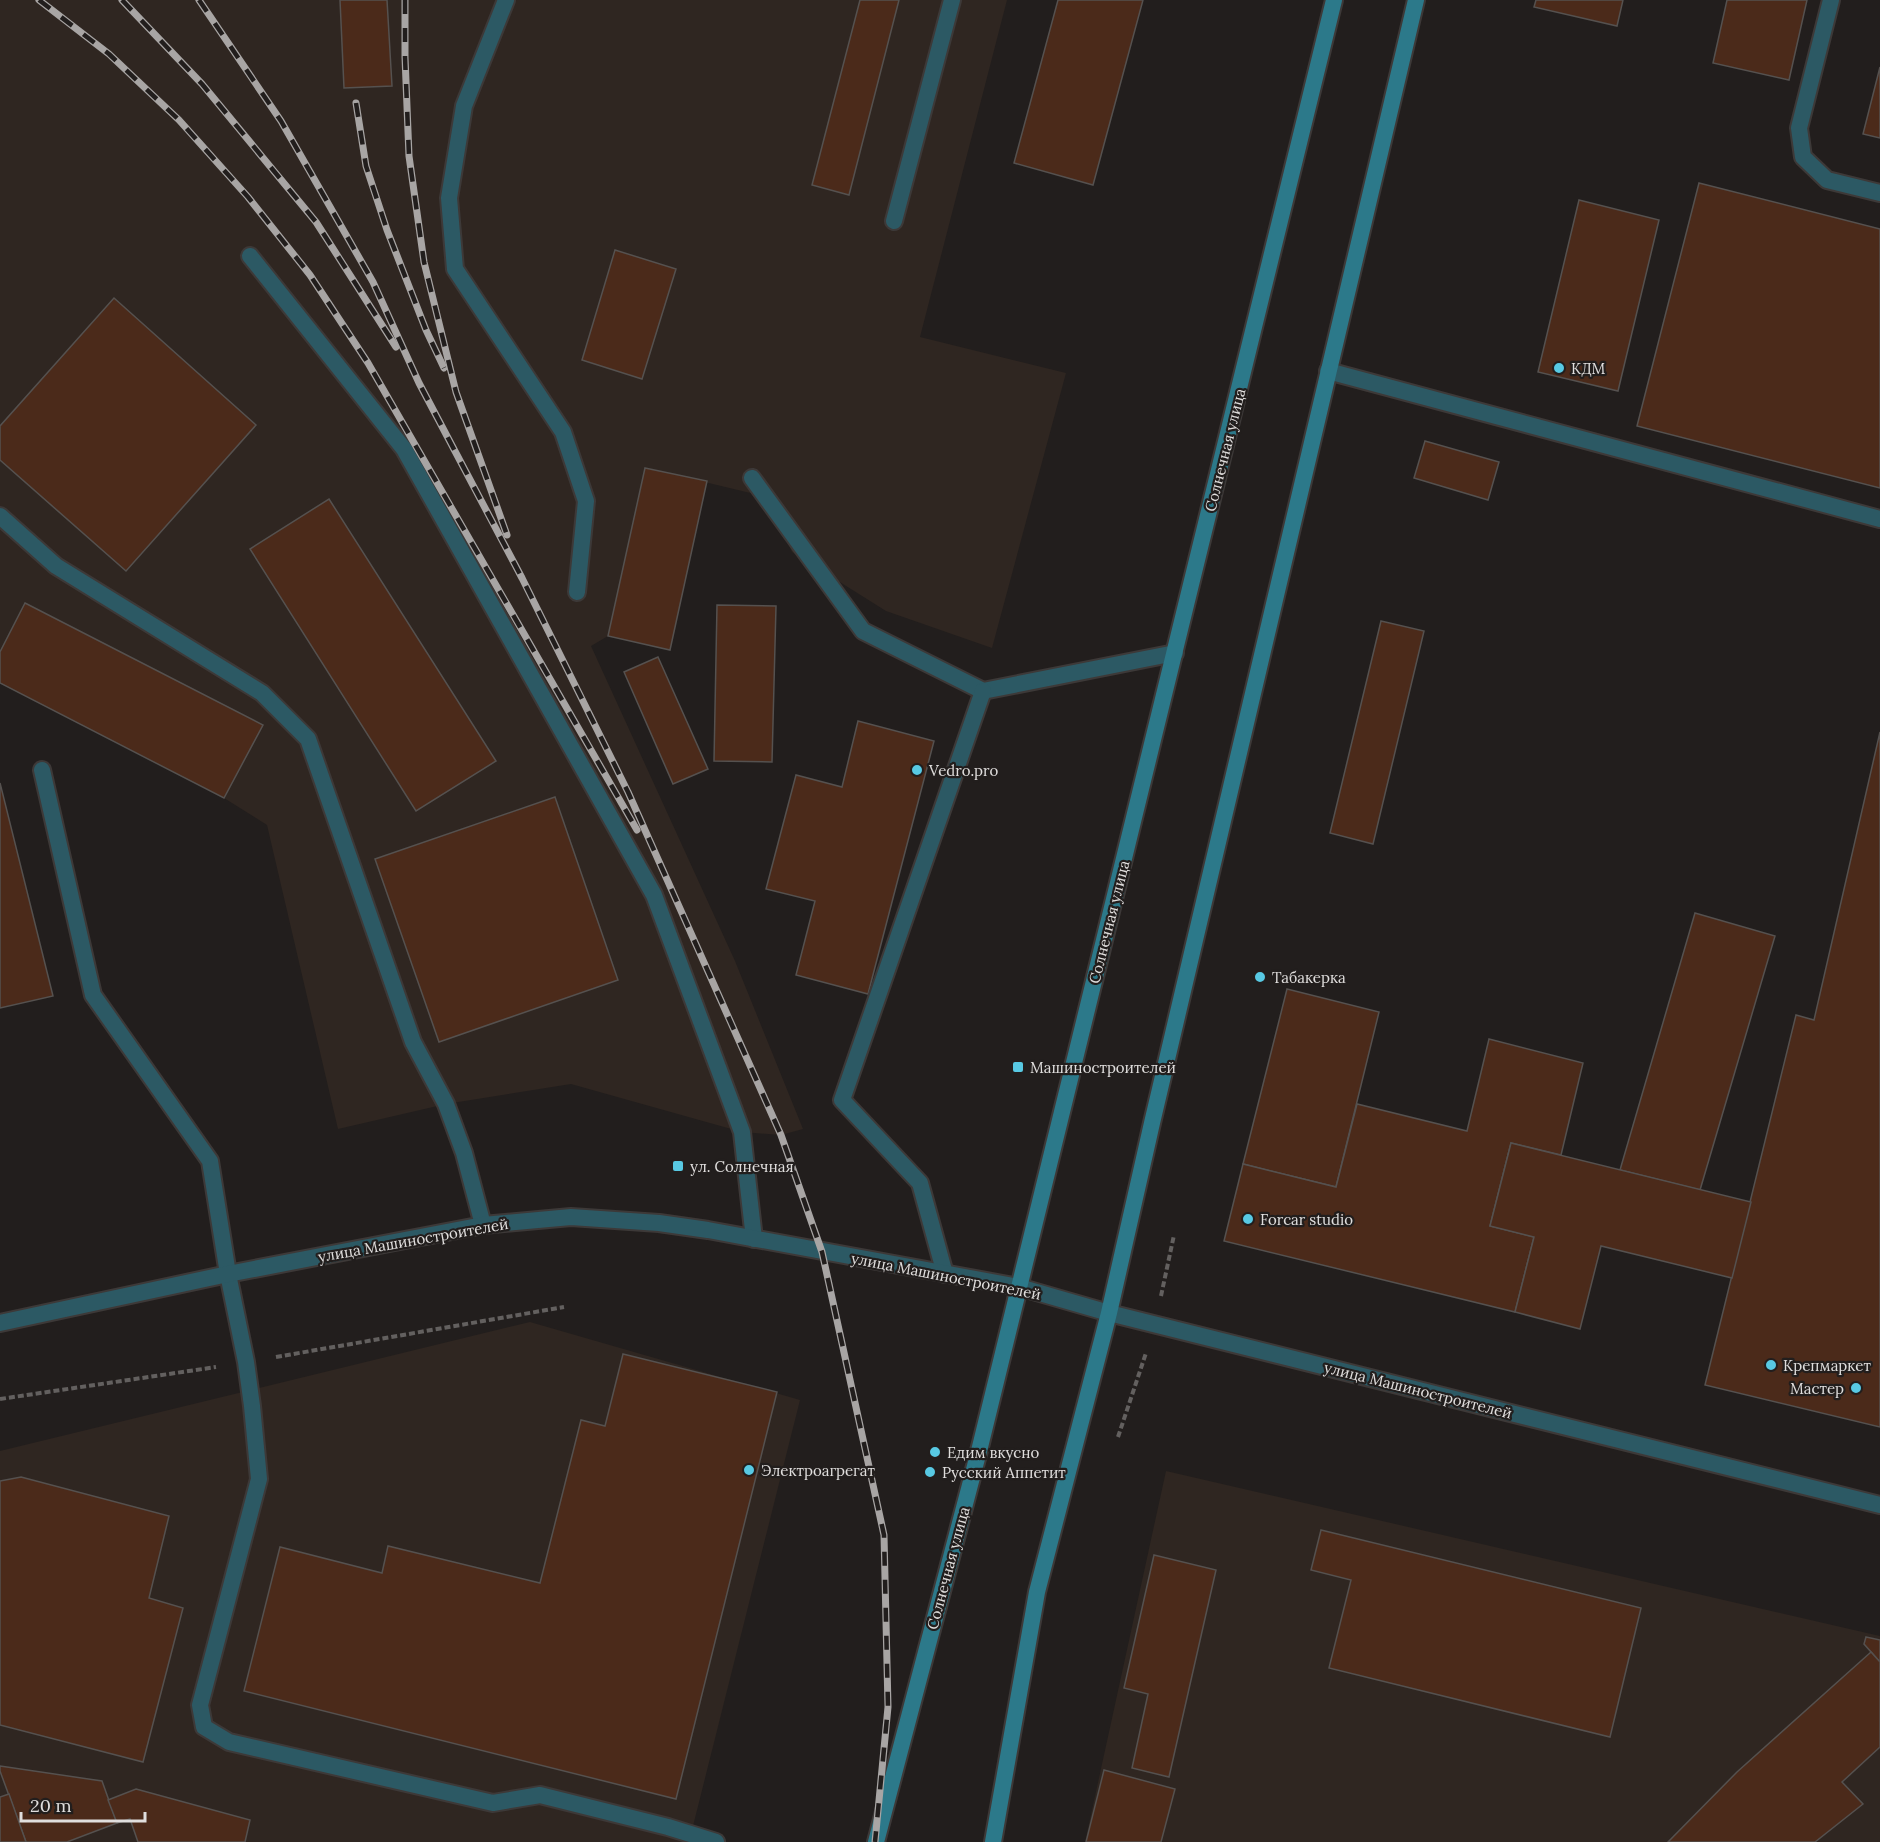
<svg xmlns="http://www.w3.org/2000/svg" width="1880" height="1842" viewBox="0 0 1880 1842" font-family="Lora,serif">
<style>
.built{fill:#2f2621}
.building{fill:#4b2a1a;stroke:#55514f;stroke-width:1.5}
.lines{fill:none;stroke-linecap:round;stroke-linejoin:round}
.service-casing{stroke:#3d3938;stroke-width:20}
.minor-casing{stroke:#3d3938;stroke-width:20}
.tertiary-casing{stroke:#3d3938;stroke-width:20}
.secondary-casing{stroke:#3d3938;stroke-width:20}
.path{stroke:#63605f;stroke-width:4;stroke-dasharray:6 3;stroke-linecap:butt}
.service{stroke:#2c5964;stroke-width:16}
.minor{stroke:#2c5964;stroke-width:16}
.tertiary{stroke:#2c5964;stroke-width:16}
.secondary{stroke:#2c798a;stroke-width:16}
.rail-casing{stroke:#a8a5a4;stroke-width:7}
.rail{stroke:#221e1d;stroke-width:4.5;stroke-dasharray:14;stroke-linecap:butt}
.poi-dot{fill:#58c9e3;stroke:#221e1d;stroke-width:2}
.labels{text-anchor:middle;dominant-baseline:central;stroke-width:4.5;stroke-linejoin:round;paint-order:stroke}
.poi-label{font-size:15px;fill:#e0dedd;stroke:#221e1d;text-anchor:start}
.street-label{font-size:15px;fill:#e0dedd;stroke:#221e1d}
</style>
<rect width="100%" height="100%" fill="#221e1d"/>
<g class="built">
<polygon points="0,0 1007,0 920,337 1066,373 992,648 886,611 792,552 767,497 646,468 608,636 591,646 735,961 803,1129 781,1135 742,1132 571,1084 446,1104 338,1129 267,825 224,798 0,683"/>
<polygon points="530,1322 800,1400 689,1842 0,1842 0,1451"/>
<polygon points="1166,1471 1880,1636 1880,1842 1085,1842"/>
</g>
<g class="building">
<polygon points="340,0 387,0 392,86 344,88"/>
<polygon points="860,0 899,0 849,195 812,185"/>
<polygon points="1058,0 1143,0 1093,185 1014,163"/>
<polygon points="1536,0 1623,0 1617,26 1534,7"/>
<polygon points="1727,0 1807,0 1789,80 1713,63"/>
<polygon points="1880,67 1880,138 1863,134"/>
<polygon points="1699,183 1880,229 1880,488 1637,426"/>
<polygon points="1579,200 1659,220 1618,391 1538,372"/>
<polygon points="615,250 676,269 642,379 582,360"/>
<polygon points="114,298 256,425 126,571 0,460 0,426"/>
<polygon points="1425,441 1499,462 1488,500 1414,478"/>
<polygon points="645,468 707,481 670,650 608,636"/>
<polygon points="329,499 496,761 416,811 250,549"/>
<polygon points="25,603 263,725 224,798 0,683 0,652"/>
<polygon points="717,605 776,606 772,762 714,761"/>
<polygon points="1381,621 1424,631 1373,844 1330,833"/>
<polygon points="658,657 708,769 673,784 624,672"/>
<polygon points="858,721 934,741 868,994 796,975 815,901 766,889 796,775 842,787"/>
<polygon points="1880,732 1880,1427 1705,1385 1796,1015 1814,1020"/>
<polygon points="0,783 53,996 0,1008"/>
<polygon points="555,797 618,980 439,1042 375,859"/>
<polygon points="1695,913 1775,936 1700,1190 1620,1170"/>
<polygon points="1287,989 1379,1012 1336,1187 1243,1164"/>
<polygon points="1489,1039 1583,1063 1561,1155 1511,1143 1490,1226 1534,1237 1515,1312 1224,1241 1243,1164 1336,1187 1357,1104 1467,1131"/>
<polygon points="1511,1143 1751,1202 1732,1278 1601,1246 1580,1329 1515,1312 1534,1237 1490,1226"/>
<polygon points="623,1354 777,1392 676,1799 244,1691 280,1547 382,1573 388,1546 540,1583 581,1420 605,1426"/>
<polygon points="21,1477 169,1516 149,1598 183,1608 143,1762 0,1725 0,1481"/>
<polygon points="1321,1530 1641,1608 1610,1737 1329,1668 1351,1580 1311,1570"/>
<polygon points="1154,1555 1216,1570 1169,1777 1132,1768 1148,1694 1124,1688"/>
<polygon points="1866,1637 1880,1640 1880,1662 1864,1644"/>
<polygon points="1871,1652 1880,1662 1880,1747 1842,1782 1863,1804 1815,1842 1668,1842 1737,1772"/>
<polygon points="0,1766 102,1781 117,1823 67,1842 26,1842 0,1771"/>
<polygon points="1104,1770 1175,1789 1161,1842 1086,1842"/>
<polygon points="136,1789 250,1820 245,1842 138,1842 130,1819 117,1823 108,1800"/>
<polygon points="9,1794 26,1842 0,1842 0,1797"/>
</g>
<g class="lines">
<defs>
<g id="service">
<polyline points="506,0 464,106 449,198 455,269 563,432 586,501 577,592"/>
<polyline points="1831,0 1799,128 1803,157 1827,180 1880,193"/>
<polyline points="894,221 952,0"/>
<polyline points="250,256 404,449 654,895 742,1132 754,1239"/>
<polyline points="1328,371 1880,519"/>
<polyline points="752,478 863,631 983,691 1175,653"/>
<polyline points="0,516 56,566 262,693 308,739 413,1042 446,1104 464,1153 483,1225"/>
<polyline points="42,770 93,995 210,1161 228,1274 246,1362 252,1406 259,1479 200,1705 204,1727 229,1742 493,1803 540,1795 668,1827 716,1842"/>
<polyline points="945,1274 920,1183 842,1100 983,691"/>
</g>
<polyline id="minor" points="1109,1313 1880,1505"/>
<polyline id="tertiary" points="0,1323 228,1274 483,1225 571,1217 659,1223 708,1230 1019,1287 1109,1313"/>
<g id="secondary">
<polyline points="876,1842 980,1447 1334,0"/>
<polyline points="993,1842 1037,1592 1109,1313 1152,1123 1416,0"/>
</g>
</defs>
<use href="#service" class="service-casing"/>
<use href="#minor" class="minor-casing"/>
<use href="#tertiary" class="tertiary-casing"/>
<use href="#secondary" class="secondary-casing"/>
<g class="path">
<polyline points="1161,1296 1174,1235"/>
<polyline points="276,1357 564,1307"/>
<polyline points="0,1399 216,1367"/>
<polyline points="1118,1437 1146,1353"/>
</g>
<use href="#service" class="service"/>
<use href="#minor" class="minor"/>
<use href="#tertiary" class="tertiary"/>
<use href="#secondary" class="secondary"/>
<defs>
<g id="rail">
<polyline points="39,0 109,54 179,120 248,197 310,275 368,363 637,830"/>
<polyline points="122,0 202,84 316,222 396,347"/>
<polyline points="199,0 281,121 373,282 419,383 522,578 628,792 781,1135 822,1252 884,1535 888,1707 875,1842"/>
<polyline points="405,0 405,57 409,156 424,262 456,392 507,535"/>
<polyline points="356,103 366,166 387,230 426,330 444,368"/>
</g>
</defs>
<use href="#rail" class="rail-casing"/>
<use href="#rail" class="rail"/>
</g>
<g class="poi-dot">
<circle cx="1559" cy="368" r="6"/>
<circle cx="917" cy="770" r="6"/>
<circle cx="1260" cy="977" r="6"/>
<rect x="1012" y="1061" width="12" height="12" rx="3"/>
<rect x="672" y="1160" width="12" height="12" rx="3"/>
<circle cx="1248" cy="1219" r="6"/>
<circle cx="1771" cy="1365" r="6"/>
<circle cx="1856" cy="1388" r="6"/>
<circle cx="935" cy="1452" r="6"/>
<circle cx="749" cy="1470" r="6"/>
<circle cx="930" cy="1472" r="6"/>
</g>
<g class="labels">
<g class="poi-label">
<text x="1571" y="368">КДМ</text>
<text x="929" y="770">Vedro.pro</text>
<text x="1272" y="977">Табакерка</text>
<text x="1030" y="1067">Машиностроителей</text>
<text x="690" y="1166">ул. Солнечная</text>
<text x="1260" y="1219">Forcar studio</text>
<text x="1783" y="1365">Крепмаркет</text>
<text x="1844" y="1388" text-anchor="end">Мастер</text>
<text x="947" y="1452">Едим вкусно</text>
<text x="761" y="1470">Электроагрегат</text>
<text x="942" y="1472">Русский Аппетит</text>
</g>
<g class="street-label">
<text transform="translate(1225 450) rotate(-76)">Солнечная улица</text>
<text transform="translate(1109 922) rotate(-76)">Солнечная улица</text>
<text transform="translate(413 1240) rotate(-10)">улица Машиностроителей</text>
<text transform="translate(946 1276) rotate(11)">улица Машиностроителей</text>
<text transform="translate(1418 1390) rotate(14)">улица Машиностроителей</text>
<text transform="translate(948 1568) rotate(-75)">Солнечная улица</text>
</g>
</g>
<path d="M21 1812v9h124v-9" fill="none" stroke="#e0dedd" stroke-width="3"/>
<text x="30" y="1812" font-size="18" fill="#e0dedd" stroke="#221e1d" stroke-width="4.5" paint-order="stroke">20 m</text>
</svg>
